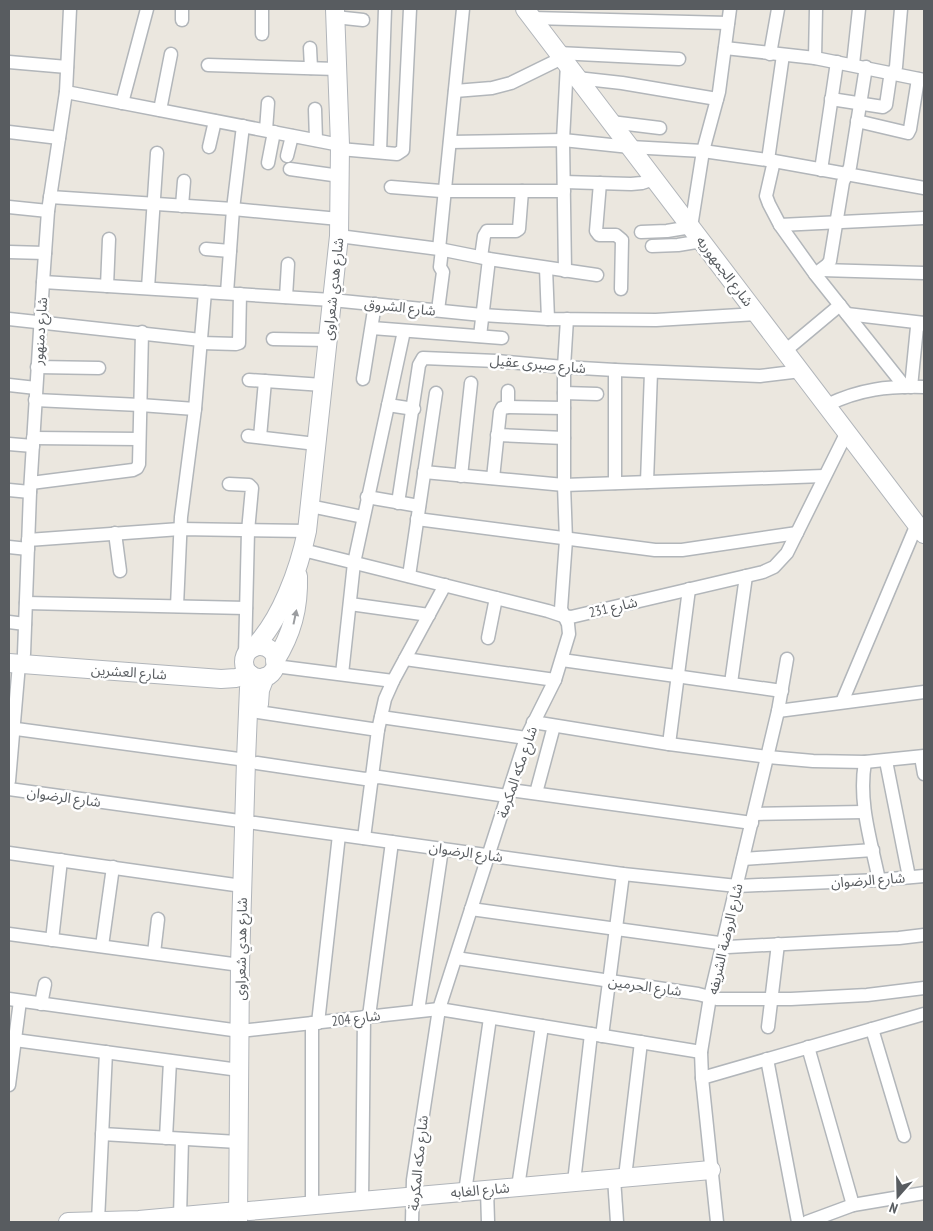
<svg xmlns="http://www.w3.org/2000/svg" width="933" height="1231" viewBox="0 0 933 1231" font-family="'PT Sans Narrow','Noto Sans Arabic',sans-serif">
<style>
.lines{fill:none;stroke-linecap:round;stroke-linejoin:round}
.street-casing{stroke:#b2b6ba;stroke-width:15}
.secondary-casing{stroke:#b1b5ba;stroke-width:20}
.street{stroke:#fff;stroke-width:12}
.secondary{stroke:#fff;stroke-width:18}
.oneway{fill:#9b9da0}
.labels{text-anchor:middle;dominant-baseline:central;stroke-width:5;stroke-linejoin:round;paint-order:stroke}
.street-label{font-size:14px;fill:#585c60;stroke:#fff}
</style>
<rect width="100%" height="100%" fill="#ebe7df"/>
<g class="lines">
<defs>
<g id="street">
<polyline points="335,17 363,20"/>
<polyline points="532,18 728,23"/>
<polyline points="182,20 182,9"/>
<polyline points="262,34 262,9"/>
<polyline points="310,48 311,68"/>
<polyline points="725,48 815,58 924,80"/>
<polyline points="558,53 679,59"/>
<polyline points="770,54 778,9"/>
<polyline points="815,58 816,9"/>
<polyline points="9,62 67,67"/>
<polyline points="853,64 859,9"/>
<polyline points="208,65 337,69"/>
<polyline points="577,78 622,83 717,99"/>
<polyline points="455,91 492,88 511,83 562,58"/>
<polyline points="66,92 340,145"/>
<polyline points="831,99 883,107 886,105 890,78 896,67 901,9"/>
<polyline points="122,103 147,9"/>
<polyline points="315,109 316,140"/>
<polyline points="160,110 171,54"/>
<polyline points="857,121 908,133 910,129 918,79"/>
<polyline points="611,122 660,128"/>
<polyline points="266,130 268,103"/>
<polyline points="9,132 59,138"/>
<polyline points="450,142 563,140 630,147 703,151 774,161 924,188"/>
<polyline points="209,147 215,121"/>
<polyline points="340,149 397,154 403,150 410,9"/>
<polyline points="380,152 385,9"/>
<polyline points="287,156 292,136"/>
<polyline points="768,160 783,55"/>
<polyline points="774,161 766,196 769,204 780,225 815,274 905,387"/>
<polyline points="268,163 274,132"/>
<polyline points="290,169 340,176"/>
<polyline points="821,170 837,62"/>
<polyline points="564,182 631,184 642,183 654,179"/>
<polyline points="600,183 596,231 599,235 616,235 622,240 621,289"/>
<polyline points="391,187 441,191 564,191"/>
<polyline points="50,197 233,209 339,219"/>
<polyline points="182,206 184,181"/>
<polyline points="9,207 48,211"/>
<polyline points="780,225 924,218"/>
<polyline points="641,232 667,231 691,227 703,151 719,92 730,9"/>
<polyline points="339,236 439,249 489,259 597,275"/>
<polyline points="652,246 678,245 702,241"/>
<polyline points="206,249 230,251"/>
<polyline points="439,249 463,9"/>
<polyline points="9,252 45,253"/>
<polyline points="481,257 484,236 487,231 516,231 519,229 522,191"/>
<polyline points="546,268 548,319"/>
<polyline points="821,270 924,273"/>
<polyline points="565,271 563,140 567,64"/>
<polyline points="815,274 827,265 830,261 843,182 850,167 866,67"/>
<polyline points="43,282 332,300 482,315 548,319 656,320 757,314"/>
<polyline points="107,286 109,239"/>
<polyline points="148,288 157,153"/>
<polyline points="227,293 233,209 243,126"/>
<polyline points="286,297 288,264"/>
<polyline points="438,310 443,272 440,267 442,249"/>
<polyline points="847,314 924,323"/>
<polyline points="9,319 201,340"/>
<polyline points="372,328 502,338"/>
<polyline points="480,336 489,259"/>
<polyline points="273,339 328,340"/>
<polyline points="201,343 236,344 239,343 240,294"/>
<polyline points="785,351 840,305"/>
<polyline points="37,367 99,368"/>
<polyline points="363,379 375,304"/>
<polyline points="249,380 323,385"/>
<polyline points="9,385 36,388"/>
<polyline points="911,387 917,327 924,323"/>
<polyline points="564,393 597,394"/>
<polyline points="35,400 140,405 195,409"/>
<polyline points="388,405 414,409"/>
<path d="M827 405C860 389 888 386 924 387"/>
<polyline points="508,407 508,391"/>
<polyline points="497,435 564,438"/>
<polyline points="248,436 316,444"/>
<polyline points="260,437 265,381"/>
<polyline points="33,438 139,439"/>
<polyline points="9,444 33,446"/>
<polyline points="424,472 564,485 824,476"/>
<polyline points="461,476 471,383"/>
<polyline points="493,478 500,412 502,408 508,407 564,408"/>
<polyline points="647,482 651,372"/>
<polyline points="31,483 133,470 137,468 139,464 142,332"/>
<polyline points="615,483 615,370"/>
<polyline points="229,484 249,485 252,488 248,531 245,655"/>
<polyline points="9,490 30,492"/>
<polyline points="367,497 419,506"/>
<polyline points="398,503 419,365 423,358 497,361 564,367 615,370 760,376 801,371"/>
<polyline points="310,506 363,517"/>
<polyline points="417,519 655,550 682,550 797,533"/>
<polyline points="115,533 120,571"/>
<polyline points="28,540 180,529 307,531"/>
<polyline points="9,547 28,549"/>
<polyline points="303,550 548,611 563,616 571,617 763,572 774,567 787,553 847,432"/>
<polyline points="409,576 436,393"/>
<polyline points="26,603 246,608"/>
<polyline points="350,604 429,615"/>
<polyline points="177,606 181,517 195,409 205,292"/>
<polyline points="9,622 25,624"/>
<polyline points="488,638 496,598"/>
<polyline points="24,654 30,492 43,282 48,211 66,92 70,9"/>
<polyline points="405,659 555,680"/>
<polyline points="562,660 782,691"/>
<polyline points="275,666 393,681"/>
<polyline points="342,674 354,563 404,331"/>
<polyline points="731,683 746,576"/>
<polyline points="842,702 917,524"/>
<polyline points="778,711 924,692"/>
<polyline points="258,712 378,730"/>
<polyline points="381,717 526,738"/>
<polyline points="533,722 669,744 768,757 813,761 865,762 924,756"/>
<polyline points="9,728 246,760"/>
<polyline points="669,744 689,589"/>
<polyline points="921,757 924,774"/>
<polyline points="886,761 909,877"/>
<path d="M865 762C858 802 871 841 879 880"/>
<polyline points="257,763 365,779 379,777 507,796"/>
<polyline points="9,781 19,664"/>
<polyline points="9,789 623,874 737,886 879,880 924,876"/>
<polyline points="510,790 752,823"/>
<polyline points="536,793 554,726"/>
<polyline points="754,814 864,812"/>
<polyline points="364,838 378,730 385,699 393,681 445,585"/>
<polyline points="9,853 242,886"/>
<polyline points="743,859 873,850"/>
<polyline points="471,909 719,943 728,947 899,938 924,935"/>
<polyline points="9,934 240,965"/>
<polyline points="52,940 61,860"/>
<polyline points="102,946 113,867"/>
<polyline points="154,953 158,919"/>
<polyline points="456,958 698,994 717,999 791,999 867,995 924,988"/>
<polyline points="9,999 240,1031 439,1009 701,1052"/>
<polyline points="41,1004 45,984"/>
<polyline points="418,1011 442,849"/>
<polyline points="369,1016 392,842"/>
<polyline points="318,1023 339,835"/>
<polyline points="768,1027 778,944"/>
<polyline points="872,1029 904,1136"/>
<polyline points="602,1036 623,874"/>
<polyline points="15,1040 239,1070"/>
<polyline points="808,1047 853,1205"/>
<polyline points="767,1059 798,1222"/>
<polyline points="702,1078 924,1014"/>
<polyline points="9,1085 20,1001"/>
<polyline points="102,1134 238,1142"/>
<polyline points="166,1138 170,1061"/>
<polyline points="625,1177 641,1042"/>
<polyline points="614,1178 617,1222"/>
<polyline points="574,1182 591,1034"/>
<polyline points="518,1187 542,1026"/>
<polyline points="487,1190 488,1222"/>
<polyline points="465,1192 490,1018"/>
<polyline points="362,1201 364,1017"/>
<polyline points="312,1205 312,1023"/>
<polyline points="180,1217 182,1139"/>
<polyline points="98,1221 106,1052"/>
<polyline points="412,1222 413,1180 439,1009 526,738 555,680 569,634 568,624 561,609 566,540 564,485 564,367 567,319"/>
<polyline points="717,1222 702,1078 701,1052 710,997 778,711 787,659"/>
<polyline points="807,1222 853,1205 924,1193"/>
</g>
<g id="secondary">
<polyline points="525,9 924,534"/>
<circle cx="260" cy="662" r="16"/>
<path d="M253 648C281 620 299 569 307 531L339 236 340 145 335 9"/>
<path d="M275 661C292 634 299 608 298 576"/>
<polyline points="9,663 221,679 236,678 249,674"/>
<polyline points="259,704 260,690 265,677"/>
<polyline points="249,1211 711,1170"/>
<polyline points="68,1222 139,1220 238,1211"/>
<polyline points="238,1222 240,965 246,760 249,688 251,675"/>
</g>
</defs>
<use href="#street" class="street-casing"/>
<use href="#secondary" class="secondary-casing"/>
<use href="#street" class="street"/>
<use href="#secondary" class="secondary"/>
</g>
<defs><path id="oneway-solid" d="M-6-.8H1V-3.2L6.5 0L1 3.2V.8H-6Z" transform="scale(1.25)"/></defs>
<use class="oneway" href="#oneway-solid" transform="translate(295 617) rotate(-78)"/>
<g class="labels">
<g class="street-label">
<text transform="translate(725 271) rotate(53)">شارع الجمهوريه</text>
<text transform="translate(333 289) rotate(-84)">شارع هدي شعراوى</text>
<text transform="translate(400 307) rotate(6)">شارع الشروق</text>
<text transform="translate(40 331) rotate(-86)">شارع دمنهور</text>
<text transform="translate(538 364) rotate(5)">شارع صبرى عقيل</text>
<text transform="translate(613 607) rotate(-13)">شارع 231</text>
<text transform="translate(129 672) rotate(4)">شارع العشرين</text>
<text transform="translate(517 772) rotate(-71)">شارع مكه المكرمة</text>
<text transform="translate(64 797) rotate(8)">شارع الرضوان</text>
<text transform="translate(466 852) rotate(8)">شارع الرضوان</text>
<text transform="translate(868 880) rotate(-4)">شارع الرضوان</text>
<text transform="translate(725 939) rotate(-77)">شارع الروضة الشريفه</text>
<text transform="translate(241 949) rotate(-89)">شارع هدي شعراوى</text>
<text transform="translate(645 986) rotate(8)">شارع الحرمين</text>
<text transform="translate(356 1018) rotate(-7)">شارع 204</text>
<text transform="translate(418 1163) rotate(-84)">شارع مكه المكرمة</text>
<text transform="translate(480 1190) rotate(-5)">شارع الغابه</text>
</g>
</g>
<rect width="933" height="1231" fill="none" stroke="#585c60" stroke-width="20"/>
<g transform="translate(898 1196) rotate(200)" stroke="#ffffff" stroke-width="4" paint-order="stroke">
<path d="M0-4L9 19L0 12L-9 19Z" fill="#585c60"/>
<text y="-8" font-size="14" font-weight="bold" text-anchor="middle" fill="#585c60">N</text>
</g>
</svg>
